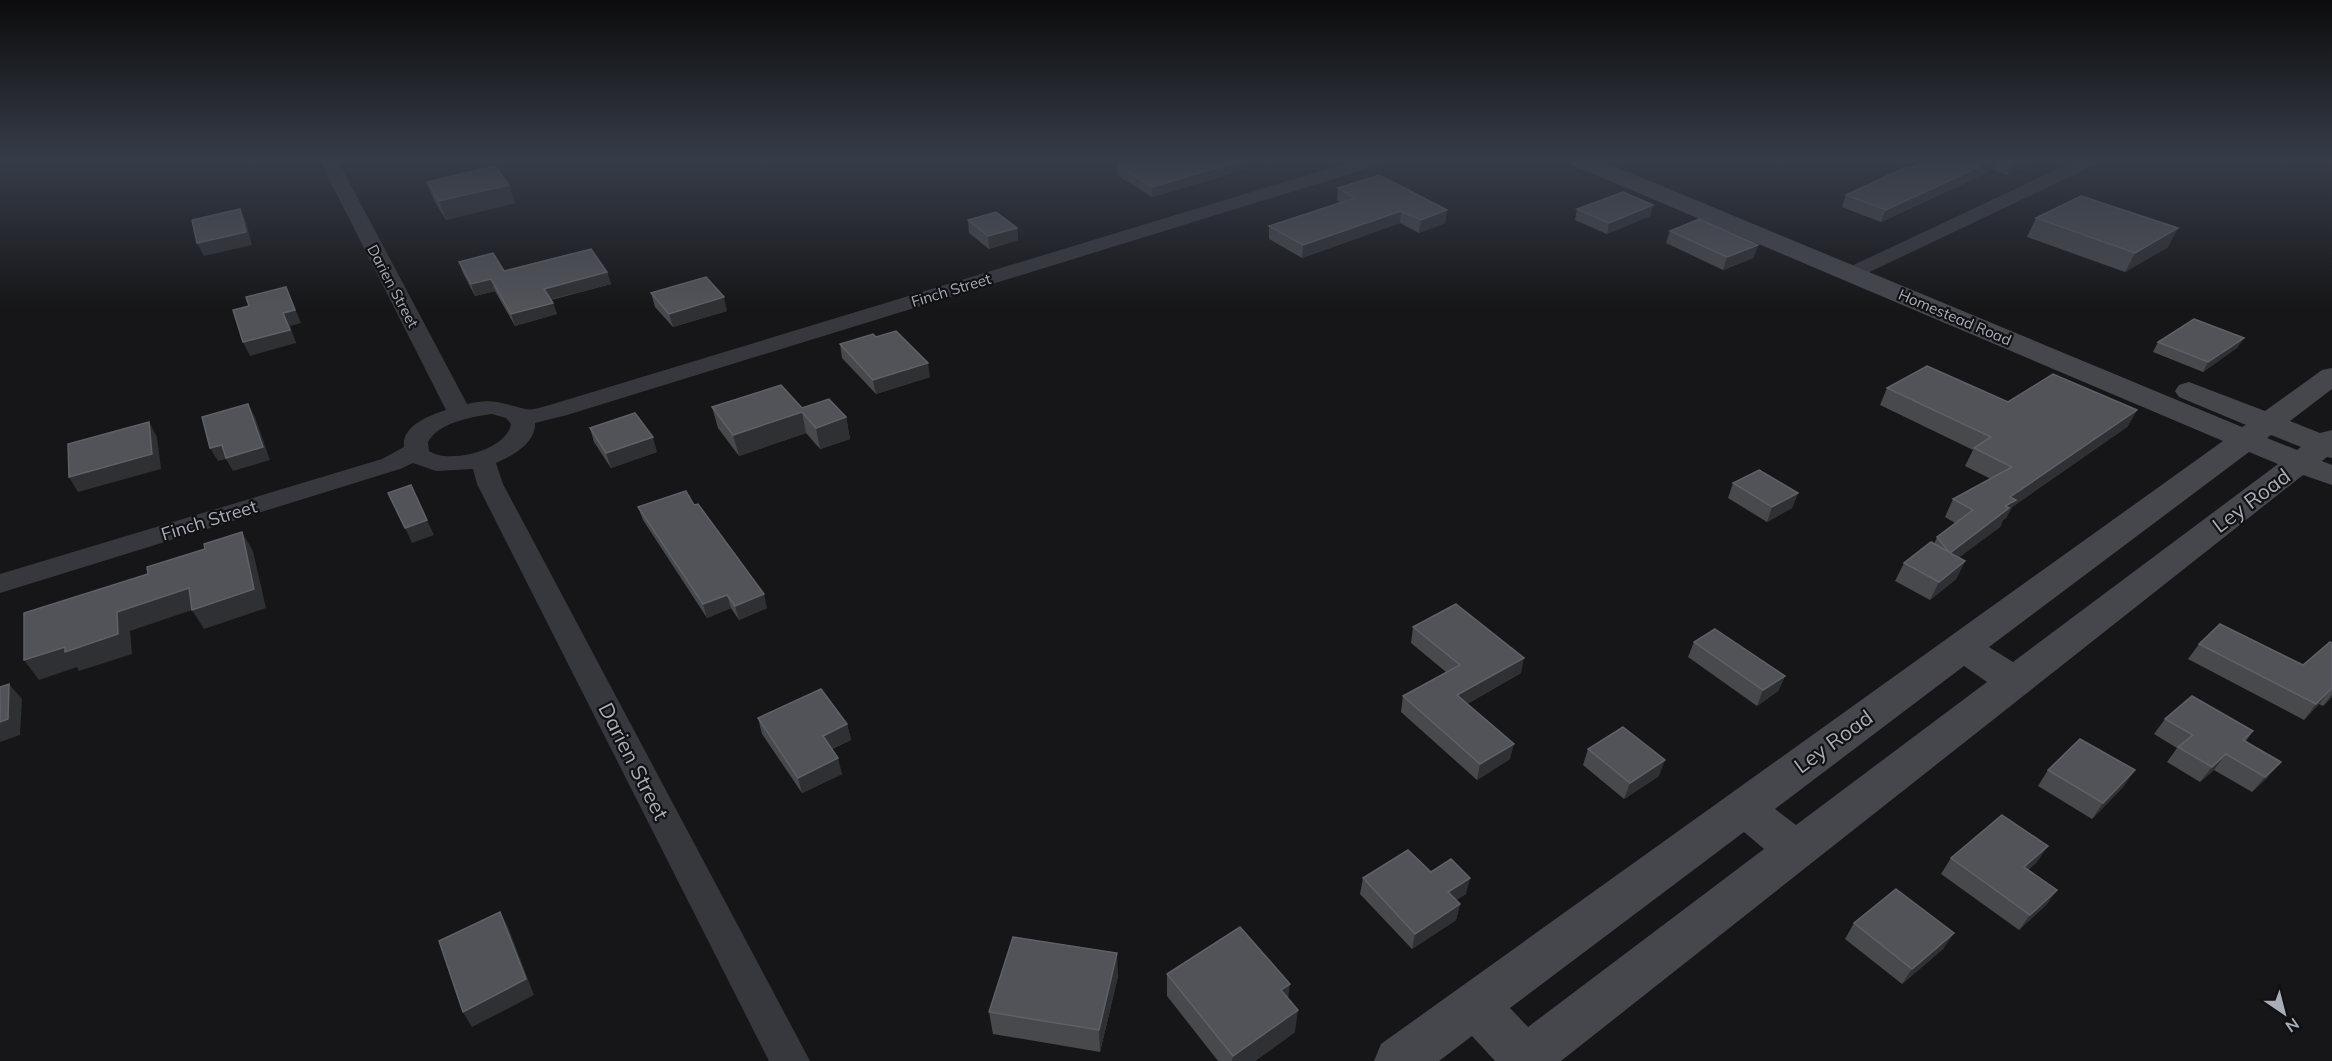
<svg xmlns="http://www.w3.org/2000/svg" width="2332" height="1061" viewBox="0 0 2332 1061" font-family="Mulish,sans-serif">
<style>
.lines{fill:none;stroke-linecap:round;stroke-linejoin:round}
.minor{fill:#37383d;fill-rule:evenodd}
.secondary{fill:#45474d;fill-rule:evenodd}
.wall{fill:#47494d}
.shaded-wall{fill:#2f3033}
.building{fill:#525359;stroke:#5f6168;stroke-width:1.5}
.labels{text-anchor:middle;dominant-baseline:central;stroke-width:4.5;stroke-linejoin:round;paint-order:stroke}
.far-street-label{font-size:15px;fill:#a8adb8;stroke:#111113}
.street-label{font-size:18px;fill:#a8adb8;stroke:#111113}
.near-street-label{font-size:21px;fill:#a8adb8;stroke:#111113}
</style>
<rect width="100%" height="100%" fill="#161618"/>
<g class="lines">
<g class="minor">
<path d="M319 159H337L467 404C492 398 501 403 525 409 532 411 545 406 553 404L1360 159H1388L1385 163 567 415 535 423C536 443 512 456 496 463L503 484 810 1061H769L477 484 473 469 436 471 413 463 400 469 0 593V574L382 459 404 447C401 426 430 415 446 410ZM492 414 506 418 511 424C507 450 450 465 429 451L428 442C439 422 472 417 492 414Z"/>
<polygon points="2079,159 2102,159 2099,163 1859,277 1845,277 1842,273 1845,269"/>
</g>
<path class="secondary" d="M1567 159H1597L2242 427 2246 425 2179 397 2175 391 2179 385 2189 382 2265 411 2322 370 2332 368V389L2290 421 2320 433 2332 430V458L2327 457 2322 461 2332 465V485L2303 475 1561 1061H1495L1472 1036 1439 1061H1374L1381 1044 2223 441 1570 164ZM2271 435 2301 447 2297 450 2267 438ZM2249 452 2278 464 2013 662 1989 647ZM1964 666 1987 682 1796 825 1775 809ZM1744 832 1764 849 1528 1027 1510 1008Z"/>
</g>
<g class="wall">
<polygon points="1247,159 1247,169 1152,197 1117,175 1117,165 1161,160"/>
<polygon points="1929,159 2039,159 2007,175 1993,170 1881,222 1842,207 1846,195"/>
<polygon points="427,182 509,185 515,203 446,220 434,200"/>
<polygon points="1338,188 1447,210 1445,223 1419,233 1400,223 1302,258 1269,239 1269,226 1340,202 1337,200"/>
<polygon points="1653,205 1650,216 1607,234 1575,220 1577,209"/>
<polygon points="2036,218 2168,247 2125,272 2027,237"/>
<polygon points="968,220 1017,228 1018,240 989,249 969,233"/>
<polygon points="1670,231 1758,245 1753,258 1723,270 1666,243"/>
<polygon points="459,262 504,271 607,272 611,284 551,300 557,314 515,326 495,291 475,296 463,273"/>
<polygon points="651,293 727,311 673,327 655,307"/>
<polygon points="876,337 930,377 876,394 842,358 840,344"/>
<polygon points="2158,342 2238,347 2203,372 2153,352"/>
<polygon points="1887,388 2008,402 2137,410 2127,427 2012,507 2006,518 2003,520 2000,527 1959,557 1965,561 1956,579 1930,600 1895,581 1904,563 1934,544 1937,537 1955,523 1945,517 1953,499 1991,479 1965,466 1973,450 1880,405"/>
<polygon points="712,407 802,408 846,417 850,439 820,449 806,433 739,456 718,428"/>
<polygon points="590,428 657,452 611,468 594,442"/>
<polygon points="1733,483 1798,493 1792,508 1767,522 1728,498"/>
<polygon points="694,505 767,608 739,620 731,608 707,618 643,520 638,507"/>
<polygon points="1413,627 1521,673 1467,704 1510,759 1477,780 1401,712 1403,696 1446,672 1411,643"/>
<polygon points="1694,642 1785,676 1778,691 1757,706 1688,657"/>
<polygon points="2332,643 2332,697 2323,706 2319,704 2304,720 2188,659 2199,644 2303,665"/>
<polygon points="758,718 847,724 851,740 832,749 842,774 802,793 762,734"/>
<polygon points="2165,719 2253,731 2246,741 2268,777 2252,792 2214,770 2200,782 2167,762 2177,748 2154,734"/>
<polygon points="1588,749 1659,776 1624,799 1583,765"/>
<polygon points="2048,770 2124,786 2092,819 2038,786"/>
<polygon points="1951,858 2037,862 2028,870 2057,890 2046,905 2019,930 1941,874"/>
<polygon points="1431,872 1466,894 1456,900 1460,904 1456,920 1412,949 1360,894 1363,878"/>
<polygon points="1854,923 1944,948 1902,984 1845,939"/>
<polygon points="1167,974 1288,999 1295,1032 1255,1061 1218,1061 1167,996"/>
<polygon points="1118,976 1100,1052 993,1034 989,1012"/>
</g>
<g class="shaded-wall">
<polygon points="1247,159 1247,169 1152,197 1152,187"/>
<polygon points="1996,159 1998,159 1993,170 1881,222 1886,210"/>
<polygon points="2019,159 2039,159 2007,175 2012,162"/>
<polygon points="509,185 515,203 446,220 439,201"/>
<polygon points="1653,205 1650,216 1607,234 1609,223"/>
<polygon points="240,209 246,222 252,245 204,256 197,243"/>
<polygon points="1447,210 1445,223 1419,233 1421,220"/>
<polygon points="1401,211 1400,223 1302,258 1303,245"/>
<polygon points="1017,228 1018,240 989,249 988,236"/>
<polygon points="2178,228 2168,247 2125,272 2135,253"/>
<polygon points="1758,245 1753,258 1723,270 1727,257"/>
<polygon points="607,272 611,284 548,300 544,289"/>
<polygon points="491,279 495,291 475,296 471,284"/>
<polygon points="286,287 301,323 290,326 296,343 250,356 243,342 283,313"/>
<polygon points="724,297 727,311 673,327 669,314"/>
<polygon points="553,303 557,314 515,326 511,314"/>
<polygon points="2244,338 2238,347 2203,372 2208,362"/>
<polygon points="928,363 930,377 876,394 873,380"/>
<polygon points="248,404 255,417 270,460 233,471 226,459 218,461 210,448"/>
<polygon points="2137,410 2127,427 2012,507 2006,518 2003,520 2000,527 1941,571 1950,553 2010,497"/>
<polygon points="802,412 806,433 739,456 733,435"/>
<polygon points="846,417 850,439 820,449 816,428"/>
<polygon points="149,422 157,437 161,469 78,492 69,477"/>
<polygon points="653,437 657,452 611,468 606,453"/>
<polygon points="1798,493 1792,508 1767,522 1772,507"/>
<polygon points="427,520 434,535 412,543 405,528"/>
<polygon points="242,532 253,551 266,608 204,629 192,610 130,631 132,654 79,671 77,667 39,680 24,660 65,647 117,612"/>
<polygon points="1965,561 1956,579 1930,600 1939,582"/>
<polygon points="764,594 767,608 739,620 735,606"/>
<polygon points="727,595 731,608 707,618 703,604"/>
<polygon points="1524,658 1521,673 1454,711 1457,695"/>
<polygon points="1785,676 1778,691 1757,706 1763,690"/>
<polygon points="9,684 22,699 20,735 0,742 0,722"/>
<polygon points="2332,688 2319,704 2304,720 2316,704"/>
<polygon points="2332,694 2332,697 2323,706"/>
<polygon points="847,724 851,740 826,751 823,736"/>
<polygon points="1514,744 1510,759 1477,780 1480,764"/>
<polygon points="2226,754 2214,770 2200,782 2212,767"/>
<polygon points="838,758 842,774 802,793 798,778"/>
<polygon points="1665,760 1659,776 1624,799 1630,783"/>
<polygon points="2281,762 2268,777 2252,792 2265,777"/>
<polygon points="2135,770 2124,786 2092,819 2103,803"/>
<polygon points="2048,846 2037,862 2013,883 2024,867"/>
<polygon points="1470,878 1466,894 1444,908 1448,892"/>
<polygon points="2057,890 2046,905 2019,930 2030,915"/>
<polygon points="1460,904 1456,920 1412,949 1415,934"/>
<polygon points="500,912 508,927 534,995 472,1027 463,1012"/>
<polygon points="1954,933 1944,948 1902,984 1912,969"/>
<polygon points="1117,953 1118,976 1100,1052 1099,1030"/>
<polygon points="1290,984 1287,1007 1281,990"/>
<polygon points="1298,1010 1295,1032 1255,1061 1232,1061 1233,1056"/>
</g>
<g class="building">
<polygon points="1137,159 1159,159 1161,160 1165,159 1247,159 1152,187 1117,165"/>
<polygon points="1929,159 1996,159 1886,210 1846,195 1906,167 1910,168"/>
<polygon points="2002,159 2019,159 2012,162"/>
<polygon points="495,166 509,185 439,201 427,182"/>
<polygon points="1379,175 1447,210 1421,220 1401,211 1303,245 1269,226 1355,198 1338,188"/>
<polygon points="1623,192 1653,205 1609,223 1577,209"/>
<polygon points="2081,196 2178,228 2135,253 2036,218"/>
<polygon points="240,209 246,232 197,243 192,220"/>
<polygon points="996,212 1017,228 988,236 968,220"/>
<polygon points="1699,219 1758,245 1727,257 1670,231"/>
<polygon points="591,249 607,272 544,289 553,303 511,314 491,279 471,284 459,262 493,253 504,271"/>
<polygon points="706,277 724,297 669,314 651,293"/>
<polygon points="286,287 295,310 283,313 290,330 243,342 233,310 249,306 246,297"/>
<polygon points="2194,319 2244,338 2208,362 2158,342"/>
<polygon points="896,331 928,363 873,380 840,344 873,334 876,337"/>
<polygon points="1927,366 2008,402 2053,374 2137,410 2010,497 2016,500 2005,506 2009,508 1950,553 1965,561 1939,582 1904,563 1931,542 1949,552 1937,537 1973,510 1953,499 2012,467 1974,448 1991,437 1887,388"/>
<polygon points="781,385 802,408 829,399 846,417 816,428 802,412 733,435 712,407"/>
<polygon points="248,404 263,447 226,458 222,445 210,448 202,417"/>
<polygon points="635,413 653,437 606,453 590,428"/>
<polygon points="149,422 152,454 69,477 68,444"/>
<polygon points="1759,470 1798,493 1772,507 1733,483"/>
<polygon points="411,485 427,520 405,528 388,493"/>
<polygon points="686,491 694,505 698,504 764,594 735,606 727,595 703,604 638,507"/>
<polygon points="242,532 254,589 192,610 189,588 117,612 118,634 65,652 65,647 24,660 24,613 148,574 147,567 205,549 204,544"/>
<polygon points="1456,604 1524,658 1457,695 1514,744 1480,764 1403,696 1460,665 1413,627"/>
<polygon points="2220,624 2303,665 2330,642 2332,643 2332,688 2316,704 2199,644"/>
<polygon points="1715,629 1785,676 1763,690 1694,642"/>
<polygon points="9,684 8,719 0,722 0,687"/>
<polygon points="821,689 847,724 823,736 838,758 798,778 758,718"/>
<polygon points="2192,696 2253,731 2243,740 2281,762 2265,777 2226,754 2212,767 2178,747 2193,735 2165,719"/>
<polygon points="1623,727 1665,760 1630,783 1588,749"/>
<polygon points="2080,739 2135,770 2103,803 2048,770"/>
<polygon points="2002,815 2048,846 2024,867 2057,890 2030,915 1951,858"/>
<polygon points="1408,850 1431,872 1451,859 1470,878 1448,892 1460,904 1415,934 1363,878"/>
<polygon points="1896,889 1954,933 1912,969 1854,923"/>
<polygon points="500,912 526,979 463,1012 439,941"/>
<polygon points="1240,927 1290,984 1281,990 1298,1010 1233,1056 1167,974"/>
<polygon points="1013,937 1117,953 1099,1030 989,1012"/>
</g>
<linearGradient id="sky" x2="0" y2="1"><stop stop-color="#0c0c0d"/><stop offset="0.52" stop-color="#363c48"/><stop offset="1" stop-color="#363c48" stop-opacity="0"/></linearGradient>
<rect width="2332" height="308" fill="url(#sky)"/>
<g class="labels">
<g class="far-street-label">
<text transform="translate(393 286) rotate(62)">Darien Street</text>
<text transform="translate(951 290) rotate(-17)">Finch Street</text>
<text transform="translate(1955 317) rotate(23)">Homestead Road</text>
</g>
<g class="street-label">
<text transform="translate(209 520) rotate(-17)">Finch Street</text>
</g>
<g class="near-street-label">
<text transform="translate(2251 500) rotate(-37)">Ley Road</text>
<text transform="translate(1833 741) rotate(-36)">Ley Road</text>
<text transform="translate(634 761) rotate(63)">Darien Street</text>
</g>
</g>
<g transform="translate(2284 1013) rotate(145)" stroke="#111113" stroke-width="4.5" paint-order="stroke">
<path d="M0-4.5L10 22L0 15L-10 22Z" fill="#a8adb8"/>
<text y="-9" font-size="16" font-weight="bold" text-anchor="middle" fill="#a8adb8">N</text>
</g>
</svg>
